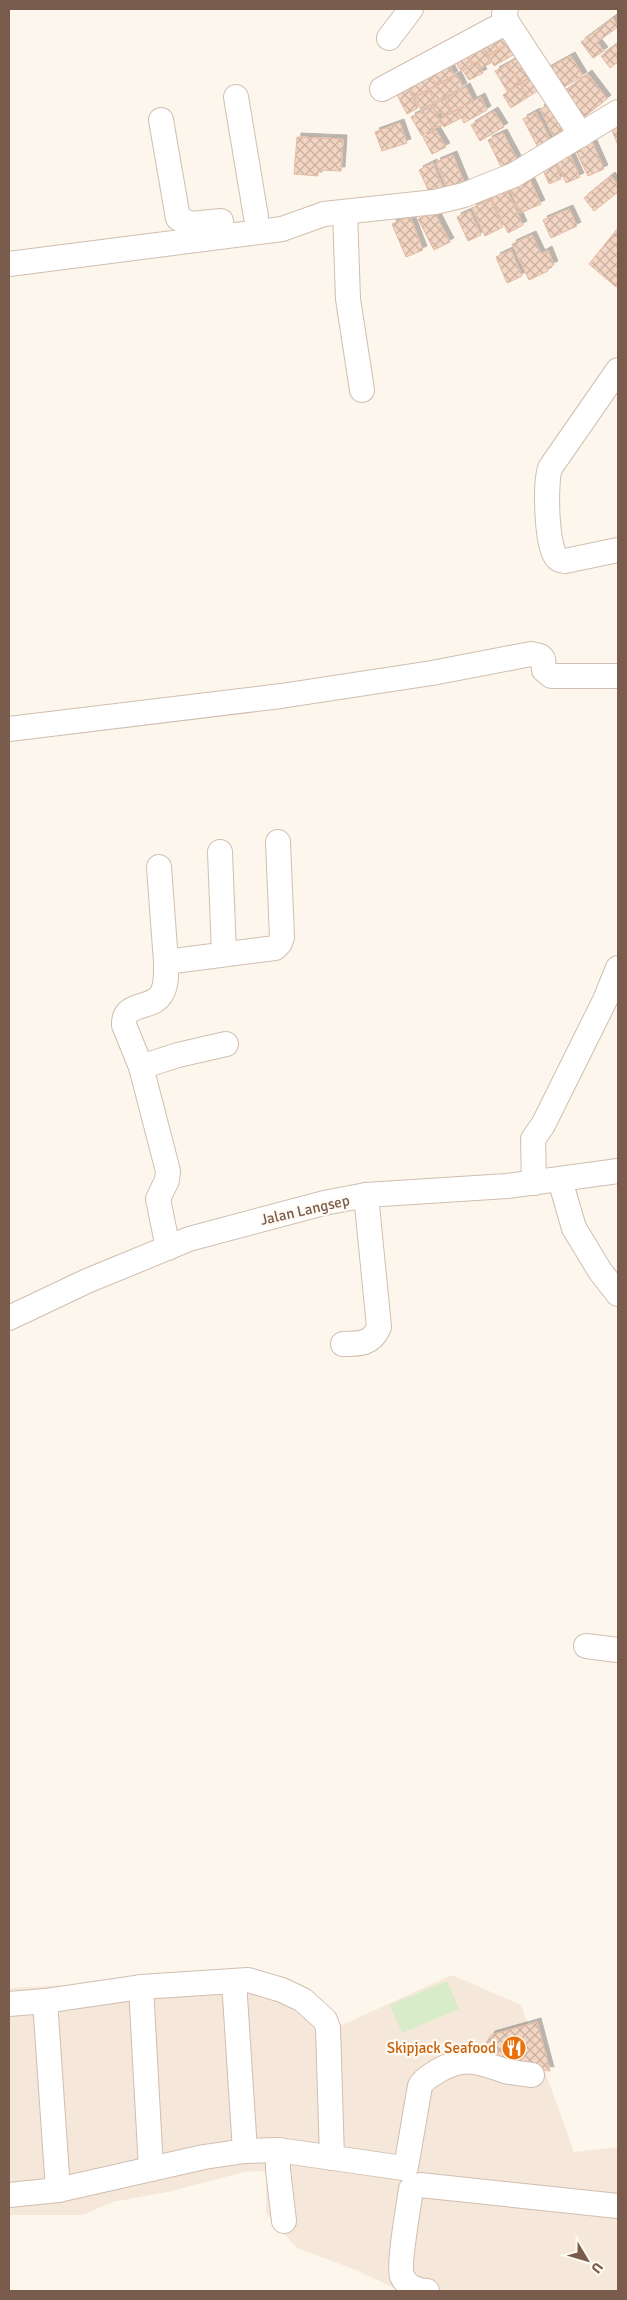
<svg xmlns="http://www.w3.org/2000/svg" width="627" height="2300" viewBox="0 0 627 2300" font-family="Signika,sans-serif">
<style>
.residential{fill:#f5e8da}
.garden{fill:#d8ecc9}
.building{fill:url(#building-cross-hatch);stroke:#e6bba3;filter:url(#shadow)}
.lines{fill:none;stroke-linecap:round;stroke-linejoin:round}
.minor-casing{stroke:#d1beb0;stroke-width:26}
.minor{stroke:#fff;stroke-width:24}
.labels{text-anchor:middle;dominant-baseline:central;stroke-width:4.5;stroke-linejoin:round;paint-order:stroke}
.street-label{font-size:15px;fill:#7a5c4d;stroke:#fffaf3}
.food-label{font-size:15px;fill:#c56008;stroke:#fffaf3;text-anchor:end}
</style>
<defs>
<pattern id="building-cross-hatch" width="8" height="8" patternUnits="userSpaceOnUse" patternTransform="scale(1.25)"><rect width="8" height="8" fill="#f3d5c3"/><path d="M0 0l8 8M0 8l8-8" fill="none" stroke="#cab0a1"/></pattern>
<filter id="shadow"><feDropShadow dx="4" dy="-4" stdDeviation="0" flood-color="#0004"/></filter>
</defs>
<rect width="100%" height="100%" fill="#fdf6ec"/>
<polygon class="residential" points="452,1975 521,2005 574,2152 618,2147 618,2291 400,2291 356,2270 297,2248 266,2213 266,2171 244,2172 168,2192 112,2202 83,2215 9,2215 9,1988 255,1976 291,1987 342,2025"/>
<polygon class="garden" points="447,1981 459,2009 402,2033 390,2005"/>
<g class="building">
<polygon points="613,18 618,27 597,42 604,51 593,58 581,42"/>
<polygon points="506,27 514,40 498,49 490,36"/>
<polygon points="490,36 498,49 488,55 481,41"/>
<polygon points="515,41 520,51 494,66 489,56"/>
<polygon points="480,43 491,63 481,68 478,61 473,64 466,52"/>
<polygon points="618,43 618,62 610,68 601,56"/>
<polygon points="463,49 472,65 461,71 452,56"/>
<polygon points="525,53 537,73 520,83 508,64"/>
<polygon points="571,56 583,76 557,91 546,70"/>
<polygon points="446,60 454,75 436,85 428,70"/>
<polygon points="477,62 483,73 469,80 463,71"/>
<polygon points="508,64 520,83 507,91 495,71"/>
<polygon points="428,70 436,85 414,97 406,82"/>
<polygon points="537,74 545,86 528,97 520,84"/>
<polygon points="588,74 607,99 579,121 559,96"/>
<polygon points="457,75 463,87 435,102 429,90"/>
<polygon points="520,84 528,97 511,108 503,95"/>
<polygon points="407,87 418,108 407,114 396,93"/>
<polygon points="466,87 473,101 452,112 445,99"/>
<polygon points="429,90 435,102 421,110 415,98"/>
<polygon points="481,97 487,110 464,123 457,110"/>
<polygon points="445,99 452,112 443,117 441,112 437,114 433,105"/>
<polygon points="554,102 569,132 555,140 540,109"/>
<polygon points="432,106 442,125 433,129 423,111"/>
<polygon points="457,110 461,118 444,127 439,120"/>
<polygon points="423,111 433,129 422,136 411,117"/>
<polygon points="494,111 504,127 480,141 471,125"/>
<polygon points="536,112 553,144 540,151 523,119"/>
<polygon points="618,114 618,145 607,119"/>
<polygon points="400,123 407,143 382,151 375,132"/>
<polygon points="436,130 446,147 432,154 423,137"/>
<polygon points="503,133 519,163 503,171 488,140"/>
<polygon points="589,135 604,169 588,176 572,143"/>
<polygon points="297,137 343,139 341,171 318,170 318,176 294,174"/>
<polygon points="567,148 580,177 566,183 553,154"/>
<polygon points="453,155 466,187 449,194 436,162"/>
<polygon points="553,158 561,179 549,184 540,163"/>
<polygon points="433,163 444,190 431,196 419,170"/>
<polygon points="528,176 541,204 520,213 508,185"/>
<polygon points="611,176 618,185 618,192 594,211 584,198"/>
<polygon points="507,190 523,225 508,233 491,197"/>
<polygon points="490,199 503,227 485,236 472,208"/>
<polygon points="569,209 577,226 551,238 543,220"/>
<polygon points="434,211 450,242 434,250 418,219"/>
<polygon points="470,211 481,235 468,241 457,217"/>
<polygon points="410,216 423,250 406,257 392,224"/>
<polygon points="618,228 618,284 616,287 589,264"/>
<polygon points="532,235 541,254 548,250 554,265 547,268 548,271 529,280 512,244"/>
<polygon points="511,250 522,276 507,283 496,257"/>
<polygon points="537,2022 550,2071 476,2060 491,2035"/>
</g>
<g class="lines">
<defs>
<g id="minor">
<polyline points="506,9 504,14 507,22 581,135"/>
<polyline points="389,38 411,9"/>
<polyline points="382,89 507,22"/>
<polyline points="236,97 256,217"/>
<polyline points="161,120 178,218 191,224 221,221"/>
<polyline points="345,212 348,299 362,390"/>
<polyline points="9,264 282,229 324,214 435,202 464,195 514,175 618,112"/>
<path d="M618 370 550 468C545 483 546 548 557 558 560 561 562 560 565 561L618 550"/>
<polyline points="9,729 281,696 432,673 531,654 540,656 543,659 544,670 551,676 618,676"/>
<polyline points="220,852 224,953"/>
<polyline points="159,867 166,962 275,948 280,943 282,937 278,842"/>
<path d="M166 962C166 972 167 984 162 993 153 1011 123 1000 124 1025L141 1067 168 1171 167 1180 158 1199 168 1248"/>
<polyline points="141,1067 178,1055 226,1044"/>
<polyline points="560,1180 574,1228 600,1271 618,1294"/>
<polyline points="534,1183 533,1139 543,1125 605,1000 618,968"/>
<polyline points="9,1318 87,1281 189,1239 324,1203 366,1195 507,1186 618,1171"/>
<path d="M343 1344C360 1344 372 1344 379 1327L366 1195"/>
<polyline points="586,1646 618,1650"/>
<polyline points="234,1981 245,2151"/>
<polyline points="141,1987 151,2169"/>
<polyline points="9,2004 45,2001"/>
<polyline points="278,2150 278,2170 284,2221"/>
<path d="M406 2167 420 2086C423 2080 431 2075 438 2071 464 2055 479 2062 505 2071 514 2073 523 2074 532 2075"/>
<polyline points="420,2185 618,2206"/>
<path d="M411 2189C409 2204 398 2265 402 2276 407 2287 416 2290 427 2291"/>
<polyline points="58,2190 45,2001 141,1987 248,1980 282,1990 303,2000 325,2020 328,2028 332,2158"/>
<polyline points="9,2195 58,2190 204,2157 245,2151 278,2150 403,2168"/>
</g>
</defs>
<use href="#minor" class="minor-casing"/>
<use href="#minor" class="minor"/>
</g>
<defs>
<symbol id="restaurant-disc" viewBox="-11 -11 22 22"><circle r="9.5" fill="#e8710a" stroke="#fffaf3"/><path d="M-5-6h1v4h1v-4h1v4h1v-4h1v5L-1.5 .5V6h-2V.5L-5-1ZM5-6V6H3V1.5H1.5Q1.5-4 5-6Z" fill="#fff"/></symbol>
</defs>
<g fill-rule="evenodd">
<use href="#restaurant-disc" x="500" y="2034" width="28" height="28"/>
</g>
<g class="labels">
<g class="street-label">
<text transform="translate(305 1210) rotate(-13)">Jalan Langsep</text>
</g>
<g class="food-label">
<text x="496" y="2048">Skipjack Seafood</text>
</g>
</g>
<rect width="627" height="2300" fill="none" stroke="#7a5c4d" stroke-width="20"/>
<g transform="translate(587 2260) rotate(128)" stroke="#fffaf3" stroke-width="4" paint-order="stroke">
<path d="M0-4L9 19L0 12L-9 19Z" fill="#7a5c4d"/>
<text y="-8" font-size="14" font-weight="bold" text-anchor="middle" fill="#7a5c4d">U</text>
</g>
</svg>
